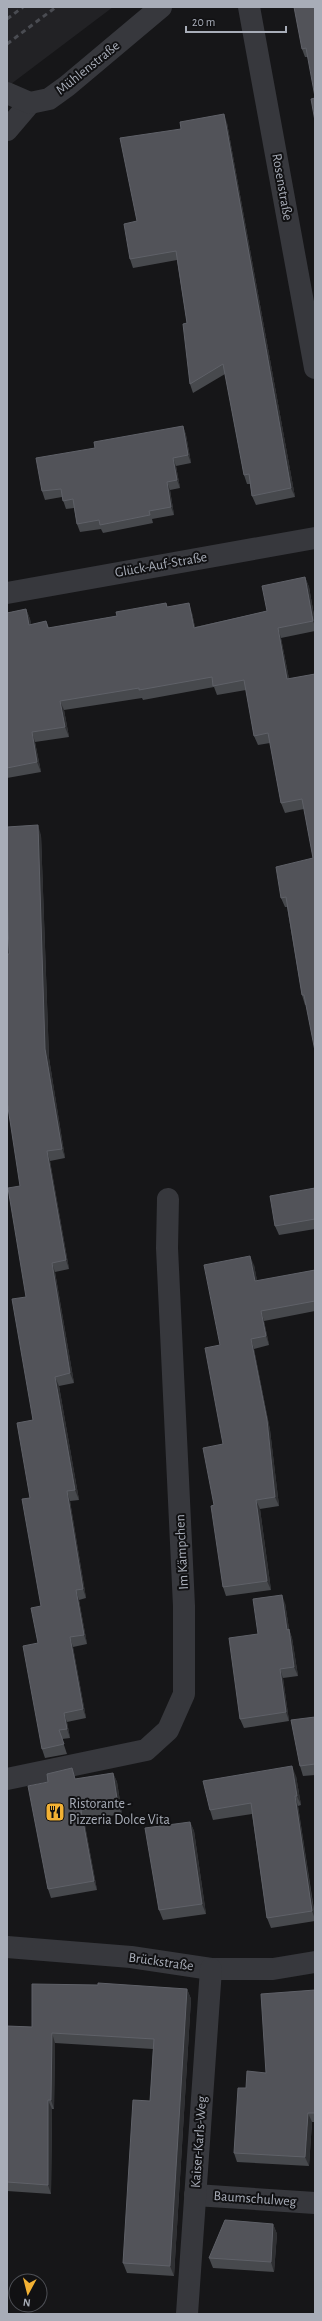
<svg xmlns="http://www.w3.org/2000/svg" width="322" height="2321" viewBox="0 0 322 2321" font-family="'Alegreya Sans',sans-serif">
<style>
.built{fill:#222225}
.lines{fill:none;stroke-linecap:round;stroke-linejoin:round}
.minor{stroke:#37383d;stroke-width:22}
.tertiary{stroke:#37383d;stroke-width:22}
.rail{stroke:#4a4c52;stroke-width:3;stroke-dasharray:5 4;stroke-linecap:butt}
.wall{fill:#47494d}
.shaded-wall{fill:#2f3033}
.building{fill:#525359;stroke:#5f6168}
.labels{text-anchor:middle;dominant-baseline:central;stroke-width:4;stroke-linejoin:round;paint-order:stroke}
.street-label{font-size:14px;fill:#a8adb8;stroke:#111113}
.poi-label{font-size:14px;fill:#a8adb8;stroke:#111113;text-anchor:start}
</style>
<rect width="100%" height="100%" fill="#161618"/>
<polygon class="built" points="7,7 113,7 7,87"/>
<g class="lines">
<g class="minor">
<polyline points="249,7 315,368"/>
<polyline points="7,130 30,103"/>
<polyline points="7,593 315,538"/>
<polyline points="7,1779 146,1750 168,1730 184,1694 184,1606 167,1248 168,1199"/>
<polyline points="7,1947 131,1957 211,1969 273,1969 315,1962"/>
<polyline points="195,2195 315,2203"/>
<polyline points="187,2314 211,1969"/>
</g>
<polyline class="tertiary" points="7,93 30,103 49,99 67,86 161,7"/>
<g class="rail">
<polyline points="7,19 23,7"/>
<polyline points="7,44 56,7"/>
</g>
</g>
<g class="wall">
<polygon points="315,7 308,57 305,57 302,49"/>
<polygon points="227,123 295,497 256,505 252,496 250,484 247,484 244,475 225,374 193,393 190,384 187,323 177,260 133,268 130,259 137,221"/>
<polygon points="183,426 186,435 191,463 176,466 180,488 170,490 174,515 152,519 153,523 103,533 101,529 80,532 77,524 74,508 66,509 62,497 45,500 42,491 95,448"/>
<polygon points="305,577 309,587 315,621 315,631 281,638 289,679 315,674 315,1051 306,1005 305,1005 302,995 287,907 285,907 281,898 313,858 304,809 285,813 281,803 270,743 258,745 254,736 246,690 217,695 214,687 143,700 142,698 64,710 69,737 35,742 41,772 7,778 7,613 26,609 30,619 31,625 46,621 49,628 117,616 166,603 167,607 192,613 195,627 267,611"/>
<polygon points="7,827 41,835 49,1058 65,1158 50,1161 69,1269 55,1272 74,1383 59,1386 79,1500 70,1501 86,1598 79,1600 87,1644 73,1647 86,1718 67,1722 70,1738 62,1739 67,1754 45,1758 42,1749 38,1643 41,1606 30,1498 33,1420 9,954 8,899 7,899"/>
<polygon points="315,1188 315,1229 279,1235 275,1226"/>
<polygon points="254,1265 257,1281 315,1270 315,1311 264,1321 269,1345 254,1349 270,1430 279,1506 260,1509 271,1590 226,1596 223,1587 214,1505 223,1444 220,1345"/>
<polygon points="285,1603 289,1629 292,1638 298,1676 283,1678 289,1721 244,1728 240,1719 258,1634"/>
<polygon points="315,1717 315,1775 303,1776 300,1766"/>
<polygon points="113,1773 117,1782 122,1814 84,1820 97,1890 51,1898 48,1889 76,1779"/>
<polygon points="296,1776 301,1805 298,1806 315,1916 315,1921 271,1928 267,1918 252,1814 213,1820 210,1810"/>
<polygon points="190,1822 194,1831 206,1914 163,1920 159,1910"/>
<polygon points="187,1989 191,1999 174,2276 127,2273 123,2263 150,2101 153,2049 55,2043 54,2109 52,2109 51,2194 7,2191 7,2026 32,2027"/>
<polygon points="315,1990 315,2122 312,2122 309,2166 237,2162 234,2153 246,2088 266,2073"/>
<polygon points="273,2224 277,2234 274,2272 213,2268 209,2258"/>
</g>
<g class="shaded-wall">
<polygon points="224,114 227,123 295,497 291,488"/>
<polygon points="183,426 186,435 191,463 188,455"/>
<polygon points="173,458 176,466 180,488 177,480"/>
<polygon points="167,482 170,490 174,515 171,507"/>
<polygon points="305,577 309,587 315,621 315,626 313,621"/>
<polygon points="189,603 192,613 197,637 194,628"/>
<polygon points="26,609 30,619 33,634 29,625"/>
<polygon points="278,628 281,638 291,689 287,679"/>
<polygon points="60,701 64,710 69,737 65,727"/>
<polygon points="32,732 35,742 41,772 37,762"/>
<polygon points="38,825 41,835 49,1058 65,1158 62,1149 45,1049"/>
<polygon points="47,1151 50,1161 69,1269 66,1260"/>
<polygon points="250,1256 254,1265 259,1290 255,1281"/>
<polygon points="52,1263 55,1272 74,1383 70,1373"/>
<polygon points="261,1311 264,1321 269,1345 266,1336"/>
<polygon points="251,1339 254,1349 270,1430 279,1506 275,1497"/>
<polygon points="55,1377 59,1386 79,1500 75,1490"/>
<polygon points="67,1491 70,1501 86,1598 83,1589"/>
<polygon points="256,1500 260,1509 271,1590 267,1581"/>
<polygon points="76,1590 79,1600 87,1644 84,1635"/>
<polygon points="282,1595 285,1603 289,1629 292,1638 298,1676 294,1667 287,1630"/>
<polygon points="70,1637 73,1647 86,1718 83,1709"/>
<polygon points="280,1669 283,1678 289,1721 286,1712"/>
<polygon points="64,1713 67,1722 70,1738 67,1729"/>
<polygon points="292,1766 296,1776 301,1805 297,1796"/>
<polygon points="113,1773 117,1782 122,1814 118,1805"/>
<polygon points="295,1796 298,1806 315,1919 312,1911"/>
<polygon points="81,1810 84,1820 97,1890 94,1881"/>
<polygon points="190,1822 194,1831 206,1914 202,1904"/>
<polygon points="187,1989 191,1999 174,2276 170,2266"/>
<polygon points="52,2033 55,2043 54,2109 51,2100"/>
<polygon points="48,2100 52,2109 51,2194 48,2185"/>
<polygon points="308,2113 312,2122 309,2166 305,2157"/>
<polygon points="273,2224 277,2234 274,2272 271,2262"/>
</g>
<g class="building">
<polygon points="294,7 315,7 315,97 306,48 302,49"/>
<polygon points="315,98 315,121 311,99"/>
<polygon points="224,114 291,488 252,496 249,474 244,475 223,364 190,384 183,324 187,323 176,251 130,259 124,224 137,221 120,138 181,129 180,122"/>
<polygon points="183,426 188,455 173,458 177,480 167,482 171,507 149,511 150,515 100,525 99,520 77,524 73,499 63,501 61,489 42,491 36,458 95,448 94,442"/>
<polygon points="305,577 313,621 278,628 287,679 315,674 315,1051 304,995 302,995 286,897 281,898 276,867 313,858 302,799 281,803 268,733 254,736 244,680 213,686 212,677 139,690 139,688 60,701 65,727 32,732 37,762 7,768 7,613 26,609 29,625 46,621 48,628 117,616 116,612 166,603 167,607 189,603 194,628 267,611 262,586"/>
<polygon points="38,825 45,1049 62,1149 47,1151 66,1260 52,1263 70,1373 55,1377 75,1490 67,1491 83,1589 76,1590 84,1635 70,1637 83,1709 64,1713 67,1729 59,1730 64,1744 42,1749 23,1646 38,1643 31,1608 41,1606 22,1499 30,1498 17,1423 33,1420 12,1299 26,1297 8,1188 20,1186 7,1101 7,954 9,954 7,889 7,827"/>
<polygon points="315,1188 315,1219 275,1226 270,1196"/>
<polygon points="250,1256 255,1281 315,1270 315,1301 261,1311 266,1336 251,1339 267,1420 275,1497 256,1500 267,1581 223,1587 211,1506 214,1505 203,1448 223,1444 205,1348 220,1345 204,1265"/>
<polygon points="282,1595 287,1630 289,1629 294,1667 280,1669 286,1712 240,1719 229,1638 258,1634 253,1599"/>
<polygon points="315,1717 315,1764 300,1766 291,1720"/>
<polygon points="292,1766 297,1796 295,1796 312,1911 267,1918 251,1803 210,1810 203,1781"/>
<polygon points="72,1768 75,1779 113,1773 118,1805 81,1810 94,1881 48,1889 28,1786 48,1782 47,1774"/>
<polygon points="190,1822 202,1904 159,1910 145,1828"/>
<polygon points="98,1983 187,1989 170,2266 123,2263 133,2100 150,2101 154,2039 52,2033 51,2100 48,2100 48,2185 7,2182 7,2026 32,2027 32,1984 98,1985"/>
<polygon points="315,1990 315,2113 308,2113 305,2157 234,2153 238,2088 246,2088 247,2071 266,2073 261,1994"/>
<polygon points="225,2220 273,2224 271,2262 209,2258"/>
</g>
<defs>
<symbol id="restaurant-square" viewBox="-11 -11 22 22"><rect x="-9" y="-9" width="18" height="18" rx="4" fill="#f2b134" stroke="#111113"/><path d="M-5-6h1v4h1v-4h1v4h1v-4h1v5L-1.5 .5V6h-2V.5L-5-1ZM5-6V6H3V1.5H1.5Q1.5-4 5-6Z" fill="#111"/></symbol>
</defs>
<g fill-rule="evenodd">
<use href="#restaurant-square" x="44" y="1801" width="22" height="22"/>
</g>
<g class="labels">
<g class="street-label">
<text transform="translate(88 68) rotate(-39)">Mühlenstraße</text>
<text transform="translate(282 187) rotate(80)">Rosenstraße</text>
<text transform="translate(161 565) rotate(-10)">Glück-Auf-Straße</text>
<text transform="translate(182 1552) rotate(-93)">Im Kämpchen</text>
<text transform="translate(161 1962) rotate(8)">Brückstraße</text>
<text transform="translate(199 2142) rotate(-86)">Kaiser-Karls-Weg</text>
<text transform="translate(255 2199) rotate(4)">Baumschulweg</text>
</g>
<g class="poi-label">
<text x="69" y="1804">Ristorante -<tspan x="69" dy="16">Pizzeria Dolce Vita</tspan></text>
</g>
</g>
<rect width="322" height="2321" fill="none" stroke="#a8adb8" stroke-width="16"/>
<g transform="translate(28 2293) rotate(187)"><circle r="19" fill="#111113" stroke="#4d4f55"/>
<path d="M0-3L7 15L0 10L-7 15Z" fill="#f2b134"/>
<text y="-6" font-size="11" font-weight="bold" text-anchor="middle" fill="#a8adb8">N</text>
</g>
<path d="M186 26v6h100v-6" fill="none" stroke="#a8adb8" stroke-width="2"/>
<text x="192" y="26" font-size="12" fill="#a8adb8" stroke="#111113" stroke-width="3" paint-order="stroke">20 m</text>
</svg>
